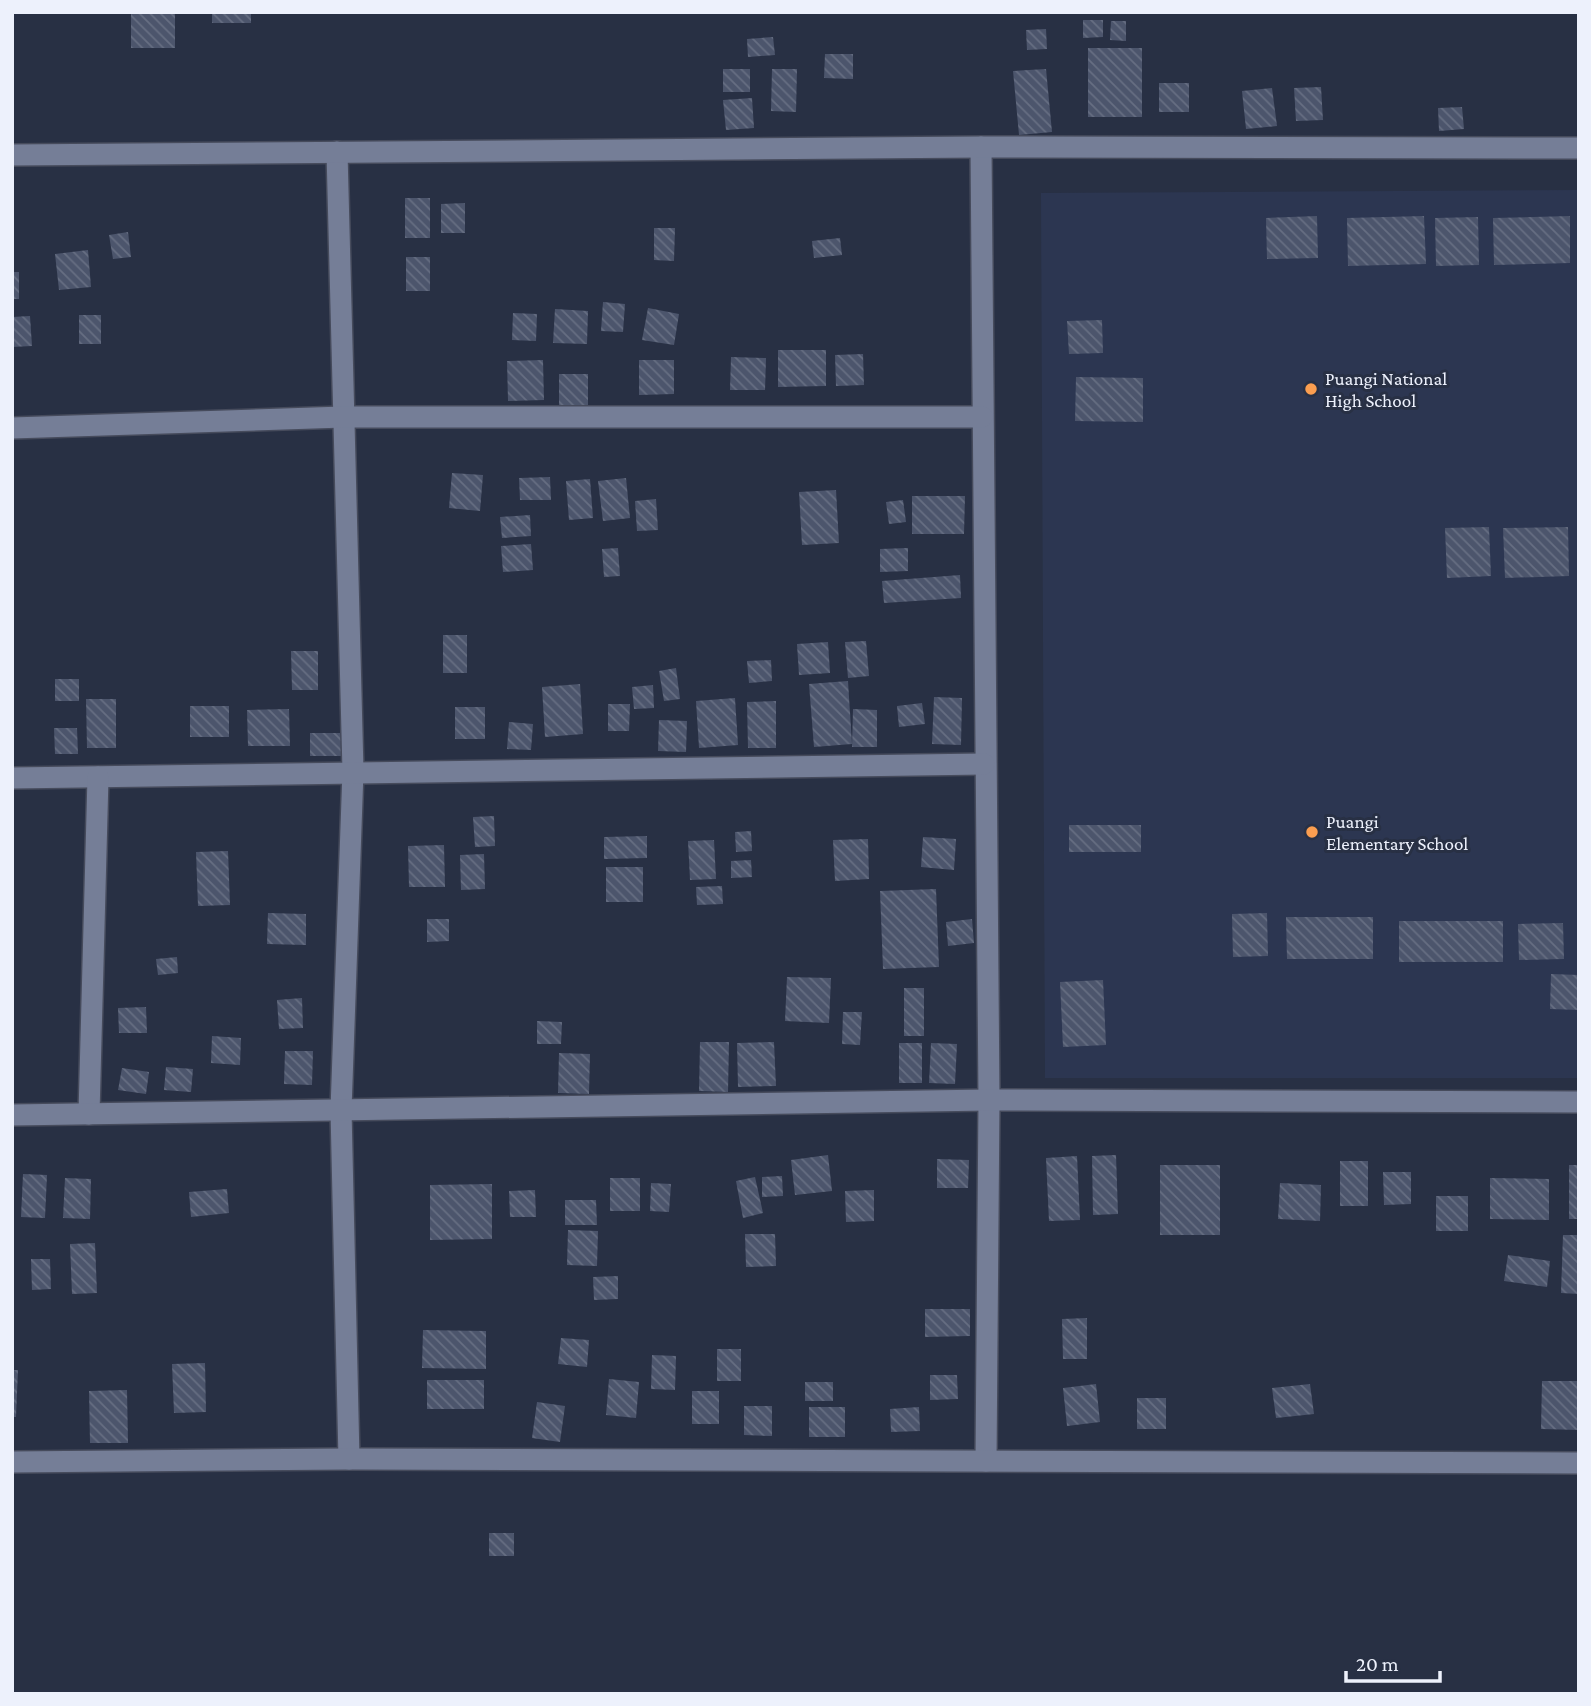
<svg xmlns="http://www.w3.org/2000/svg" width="1591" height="1706" viewBox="0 0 1591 1706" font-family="'Crimson Pro',serif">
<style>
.built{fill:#2c3651}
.building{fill:url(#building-back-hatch)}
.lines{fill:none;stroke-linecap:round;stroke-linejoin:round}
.minor-casing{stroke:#464b5c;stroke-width:24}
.minor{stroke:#757e97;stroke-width:21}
.poi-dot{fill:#fb9e50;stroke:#283044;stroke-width:2.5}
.labels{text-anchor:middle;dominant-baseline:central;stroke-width:6;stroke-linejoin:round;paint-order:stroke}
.poi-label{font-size:19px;fill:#edf1fc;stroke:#283044;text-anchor:start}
</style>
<defs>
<pattern id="building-back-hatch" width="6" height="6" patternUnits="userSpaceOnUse" patternTransform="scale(1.75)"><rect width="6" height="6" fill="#4c556c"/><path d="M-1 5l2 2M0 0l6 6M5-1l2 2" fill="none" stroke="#666e82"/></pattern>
</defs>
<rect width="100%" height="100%" fill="#283044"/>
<polygon class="built" points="1579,190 1579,1078 1045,1078 1041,193"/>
<g class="building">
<rect x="131" y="12" width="44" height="36"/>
<rect x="212" y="12" width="39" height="11"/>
<polygon points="1083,20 1103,20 1103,37 1083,38"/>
<polygon points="1111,21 1126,21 1126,41 1110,40"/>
<polygon points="1046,29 1047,49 1027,50 1026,30"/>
<polygon points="773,37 775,55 748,57 747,39"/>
<rect x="1088" y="48" width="54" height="69"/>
<polygon points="825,54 853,54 853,79 824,78"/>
<rect x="723" y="69" width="27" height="23"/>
<polygon points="772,69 797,69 796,112 771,111"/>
<polygon points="1046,69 1052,132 1019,135 1013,71"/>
<rect x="1159" y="83" width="30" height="29"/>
<polygon points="1321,87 1323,120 1296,121 1294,88"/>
<polygon points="1272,88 1277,126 1246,129 1242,91"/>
<polygon points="752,98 754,128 726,130 723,100"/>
<polygon points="1462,107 1464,129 1439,131 1438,108"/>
<rect x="405" y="198" width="25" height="40"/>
<polygon points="465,203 465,233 441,233 441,204"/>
<polygon points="1317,216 1318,258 1267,259 1266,218"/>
<polygon points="1424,216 1426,264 1348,266 1347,218"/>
<polygon points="1570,216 1570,263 1494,265 1493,218"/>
<polygon points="1478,217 1479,265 1436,266 1435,218"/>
<polygon points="654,228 675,228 674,261 654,260"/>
<polygon points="128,232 131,257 113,259 109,235"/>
<polygon points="840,238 842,255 814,258 812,241"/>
<polygon points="88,250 91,287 59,290 55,254"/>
<rect x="406" y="257" width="24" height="34"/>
<rect x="12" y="272" width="7" height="27"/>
<polygon points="603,302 625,304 623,332 601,331"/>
<polygon points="648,308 679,314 674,345 642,340"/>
<polygon points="555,309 588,311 587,344 553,343"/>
<polygon points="513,313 537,314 536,341 512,340"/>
<rect x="79" y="315" width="22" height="29"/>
<polygon points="30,316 32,346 12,347 12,317"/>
<polygon points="1102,320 1103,353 1069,354 1067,321"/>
<polygon points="778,350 826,350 826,386 778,387"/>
<polygon points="863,354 864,385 836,386 835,355"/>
<polygon points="731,357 766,358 765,390 730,390"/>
<polygon points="543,360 544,400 508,401 507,361"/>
<polygon points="639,360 674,360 674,394 639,395"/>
<rect x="559" y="374" width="29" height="34"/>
<polygon points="1076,377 1143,378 1143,422 1075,421"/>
<polygon points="452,473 483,475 480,511 449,508"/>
<polygon points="550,477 551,500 520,500 519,478"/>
<polygon points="626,478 630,518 603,521 598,481"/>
<polygon points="590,479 593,518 569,520 566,481"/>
<polygon points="836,490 839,543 802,545 799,492"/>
<polygon points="912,496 965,496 964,534 912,534"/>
<polygon points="656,499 658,530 637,531 635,501"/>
<polygon points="903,500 906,522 889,524 886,502"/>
<polygon points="530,515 531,536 502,538 500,517"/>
<polygon points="1489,527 1491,576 1447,578 1445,528"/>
<polygon points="1568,527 1569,576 1505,578 1503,528"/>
<polygon points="531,544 533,570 503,572 501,546"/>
<polygon points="618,548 620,576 604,577 602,549"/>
<polygon points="908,548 908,571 880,572 880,549"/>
<polygon points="960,575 961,598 884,603 882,581"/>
<rect x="443" y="635" width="24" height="38"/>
<polygon points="866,641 869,676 848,678 845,642"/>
<polygon points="828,642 830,673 799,675 797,644"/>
<polygon points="291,651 318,651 318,690 292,690"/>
<polygon points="771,660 772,681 749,683 747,661"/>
<polygon points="676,668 680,699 664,701 659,671"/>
<rect x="55" y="679" width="24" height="22"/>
<polygon points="848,681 852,744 814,747 809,684"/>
<polygon points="580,684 583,734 545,737 542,687"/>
<polygon points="653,685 654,708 634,709 632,687"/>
<polygon points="934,697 962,698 961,745 932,744"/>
<polygon points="735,698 738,745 699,748 696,701"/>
<polygon points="86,699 116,699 116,748 87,748"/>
<polygon points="776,701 776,748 748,748 747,702"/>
<polygon points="922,703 925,724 899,727 897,706"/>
<polygon points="608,704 630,704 629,731 608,731"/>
<rect x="190" y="706" width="39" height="31"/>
<rect x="455" y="707" width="30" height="32"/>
<polygon points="289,709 290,746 248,746 247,710"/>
<polygon points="853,709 877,710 877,747 852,747"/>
<polygon points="659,720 687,721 686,752 658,751"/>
<polygon points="509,722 533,724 531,750 507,749"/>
<polygon points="54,728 77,728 78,754 55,754"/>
<rect x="310" y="733" width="31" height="23"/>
<polygon points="494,816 495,846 475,847 473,817"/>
<rect x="1069" y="825" width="72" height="27"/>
<polygon points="751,831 752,851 736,852 735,832"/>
<polygon points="647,836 647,858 604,859 604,837"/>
<polygon points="923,837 956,839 954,870 921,867"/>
<polygon points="868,839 869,879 835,881 833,840"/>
<polygon points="714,840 716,879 690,880 688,841"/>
<polygon points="444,845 445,887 409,887 408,846"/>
<polygon points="228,851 230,905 198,906 196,852"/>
<polygon points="484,854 485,889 461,890 460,855"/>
<polygon points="751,860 752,877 731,878 731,861"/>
<rect x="606" y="867" width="37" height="35"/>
<polygon points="722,886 723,904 697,905 696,887"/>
<polygon points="936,889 939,967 883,969 880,891"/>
<polygon points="268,913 306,914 306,945 267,944"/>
<polygon points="1267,913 1268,956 1233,957 1232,914"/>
<polygon points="1286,917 1373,917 1373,959 1287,959"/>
<polygon points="427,919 449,919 449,941 427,942"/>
<polygon points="972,919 974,943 948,946 946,922"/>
<rect x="1399" y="921" width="104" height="41"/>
<polygon points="1563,923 1564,959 1519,960 1518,924"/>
<polygon points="177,957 178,973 158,975 156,959"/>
<polygon points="1551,974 1579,975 1579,1010 1550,1009"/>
<polygon points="787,977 831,978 829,1023 785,1021"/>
<polygon points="1103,980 1106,1045 1063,1047 1060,982"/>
<rect x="904" y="988" width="20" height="48"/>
<polygon points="302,998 303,1028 279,1029 277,1000"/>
<polygon points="146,1007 147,1033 119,1033 118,1008"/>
<polygon points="843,1012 862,1012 860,1045 842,1044"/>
<polygon points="537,1021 562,1022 561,1044 537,1044"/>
<polygon points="212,1036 241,1038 240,1065 211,1063"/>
<polygon points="700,1042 729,1042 728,1092 699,1091"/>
<polygon points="774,1042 776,1086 738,1087 737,1043"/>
<rect x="899" y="1043" width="23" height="40"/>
<polygon points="931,1043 957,1044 955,1084 929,1083"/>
<polygon points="285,1051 313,1051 312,1085 284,1084"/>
<polygon points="559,1053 590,1054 589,1094 558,1093"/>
<polygon points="166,1067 193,1069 191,1092 164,1090"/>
<polygon points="122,1068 149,1072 146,1094 118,1090"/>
<polygon points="828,1155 832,1191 795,1195 791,1160"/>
<polygon points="1116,1155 1118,1214 1093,1215 1092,1156"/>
<polygon points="1077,1156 1080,1220 1049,1221 1046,1158"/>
<polygon points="937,1159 969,1160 968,1188 937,1188"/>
<rect x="1340" y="1161" width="28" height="45"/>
<rect x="1160" y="1165" width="60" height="70"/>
<rect x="1569" y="1165" width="10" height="54"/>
<polygon points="1383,1172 1411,1172 1411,1204 1384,1205"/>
<polygon points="23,1174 47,1175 45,1218 21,1217"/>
<polygon points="782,1176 783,1196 762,1197 762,1177"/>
<polygon points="755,1177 763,1213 743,1218 736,1181"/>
<polygon points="65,1178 91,1179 90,1219 63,1218"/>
<rect x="610" y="1178" width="30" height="33"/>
<polygon points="1490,1178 1549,1179 1549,1220 1490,1219"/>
<polygon points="651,1183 671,1184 669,1212 650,1211"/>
<polygon points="1280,1183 1321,1185 1320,1221 1278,1219"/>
<polygon points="492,1184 492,1239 430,1240 430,1185"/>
<polygon points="227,1189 229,1213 191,1217 189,1192"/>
<polygon points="535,1190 536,1217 510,1217 509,1191"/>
<polygon points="874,1190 874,1221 846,1222 845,1191"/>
<rect x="1436" y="1196" width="32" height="35"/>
<polygon points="565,1200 596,1200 597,1225 565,1225"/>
<polygon points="568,1230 598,1231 597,1266 567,1265"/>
<polygon points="745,1234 775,1234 776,1266 746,1267"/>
<polygon points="1563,1235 1579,1235 1579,1294 1561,1293"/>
<polygon points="95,1243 97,1293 72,1294 70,1244"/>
<polygon points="1508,1255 1550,1261 1547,1287 1504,1281"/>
<polygon points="31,1259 50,1259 51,1289 32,1290"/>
<polygon points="618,1276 618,1299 594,1300 593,1277"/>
<polygon points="925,1309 970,1309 970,1336 925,1337"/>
<polygon points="1087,1318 1087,1359 1063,1359 1062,1319"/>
<polygon points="423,1330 486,1331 486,1369 422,1368"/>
<polygon points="561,1338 589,1340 587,1367 558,1364"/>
<rect x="717" y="1349" width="24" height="32"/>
<polygon points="652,1355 676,1356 675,1390 651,1389"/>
<polygon points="205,1363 206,1412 174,1413 172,1364"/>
<polygon points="12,1370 18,1370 16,1417 12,1417"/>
<polygon points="930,1375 957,1375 958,1399 930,1400"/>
<polygon points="609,1379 639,1382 636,1418 606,1415"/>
<rect x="427" y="1380" width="57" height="29"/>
<polygon points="1542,1381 1579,1381 1579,1430 1541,1429"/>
<rect x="805" y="1382" width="28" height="19"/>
<polygon points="1096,1384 1100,1422 1067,1426 1063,1388"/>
<polygon points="1310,1384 1314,1414 1276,1418 1272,1388"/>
<polygon points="127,1390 128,1443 90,1443 89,1391"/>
<rect x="692" y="1391" width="27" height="33"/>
<rect x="1137" y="1398" width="29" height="31"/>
<polygon points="537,1402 565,1406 560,1442 532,1438"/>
<polygon points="744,1406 772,1406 772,1436 744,1435"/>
<rect x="809" y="1407" width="36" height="30"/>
<polygon points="919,1407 920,1431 891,1432 890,1409"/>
<rect x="489" y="1533" width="25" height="23"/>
</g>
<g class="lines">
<defs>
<g id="minor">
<polyline points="981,147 989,1100 986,1461"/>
<polyline points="337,152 353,771 341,1110 349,1459"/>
<polyline points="12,155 981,147 1579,148"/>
<polyline points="12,428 343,417 982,417"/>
<polyline points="12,778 984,764"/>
<polyline points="89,1114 98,777"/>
<polyline points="12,1115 989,1100 1579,1102"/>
<polyline points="12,1462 349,1459 1579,1463"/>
</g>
</defs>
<use href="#minor" class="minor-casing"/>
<use href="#minor" class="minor"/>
</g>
<g class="poi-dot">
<circle cx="1311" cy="389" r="7"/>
<circle cx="1312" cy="832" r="7"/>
</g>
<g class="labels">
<g class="poi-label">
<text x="1325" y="378">Puangi National<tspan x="1325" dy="22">High School</tspan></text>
<text x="1326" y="821">Puangi<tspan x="1326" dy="22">Elementary School</tspan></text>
</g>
</g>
<rect width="1591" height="1706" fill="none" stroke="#edf1fc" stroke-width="28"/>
<path d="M1346 1671v10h94v-10" fill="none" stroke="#edf1fc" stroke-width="3.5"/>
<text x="1356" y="1671" font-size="21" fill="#edf1fc" stroke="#283044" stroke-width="5" paint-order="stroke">20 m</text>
</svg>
